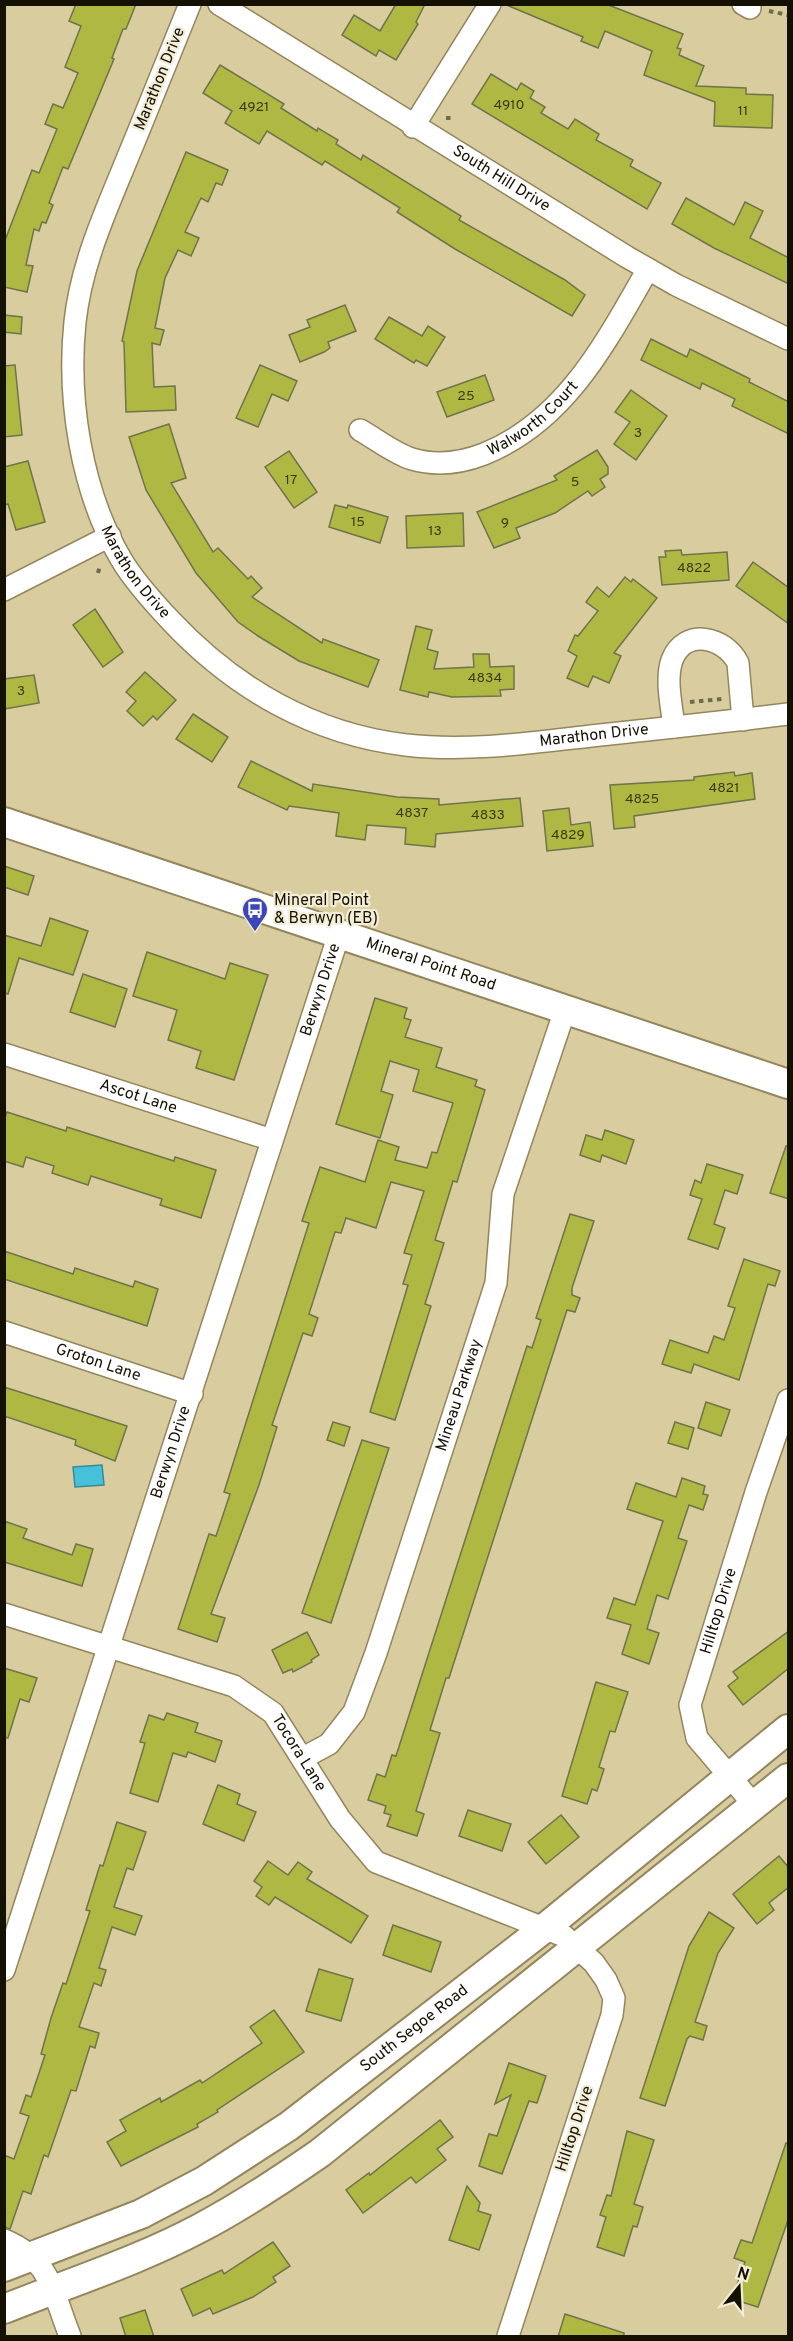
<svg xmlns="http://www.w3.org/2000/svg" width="793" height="2341" viewBox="0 0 793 2341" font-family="Overpass,sans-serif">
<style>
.water{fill:#46c1da;stroke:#378c99;stroke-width:1.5}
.building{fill:#afb842;stroke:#6f744a;stroke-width:1.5}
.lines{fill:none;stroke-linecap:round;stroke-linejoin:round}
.street-casing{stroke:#93865c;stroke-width:24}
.secondary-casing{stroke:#93865c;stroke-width:32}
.path{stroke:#726a4d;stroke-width:4;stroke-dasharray:4.5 4.5;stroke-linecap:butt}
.street{stroke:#fff;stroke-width:21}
.secondary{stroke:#fff;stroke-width:28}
.labels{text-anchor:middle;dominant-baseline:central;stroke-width:4.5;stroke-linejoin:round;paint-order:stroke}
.number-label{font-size:14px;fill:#3b3a12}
.street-label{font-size:16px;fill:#141002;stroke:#f3edd6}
.poi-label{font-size:16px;fill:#141002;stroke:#f3edd6;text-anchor:start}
</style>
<rect width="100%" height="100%" fill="#d9cc9f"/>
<polygon class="water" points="102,1465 104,1485 75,1487 73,1467"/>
<g class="building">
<polygon points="76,4 136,4 126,29 123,29 112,58 114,59 68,169 63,167 49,203 53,205 46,223 42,222 39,231 34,229 26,265 33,266 27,292 4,287 4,243 32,170 39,173 57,129 45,124 53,104 63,108 78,73 65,67 81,26 69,21"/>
<polygon points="396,4 425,4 416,22 418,24 396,60 379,50 376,56 342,35 354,15 380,31"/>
<polygon points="504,4 606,4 683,34 677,48 681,49 679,55 704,66 696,86 746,88 746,94 773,95 772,128 714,126 715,102 644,75 652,51 605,31 598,48 581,41 583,37"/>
<polygon points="220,65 284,104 281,108 317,131 318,128 338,140 336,144 361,160 363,155 461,216 459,220 565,280 585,295 572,316 455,249 397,212 400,208 325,161 322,165 267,131 259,144 225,123 232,111 203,93"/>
<polygon points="491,74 517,90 521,83 534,91 530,98 545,107 541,113 568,129 575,119 599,134 596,140 633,160 630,166 661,183 647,209 472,104"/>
<polygon points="186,152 228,170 222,185 216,183 208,202 201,198 185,232 199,238 191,256 178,250 165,278 155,328 164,330 160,345 152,343 154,387 175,386 176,410 126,412 124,342 122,341 137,271"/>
<polygon points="686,198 734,225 745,202 763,211 750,238 789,258 789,284 714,248 672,224"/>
<polygon points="345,305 356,331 328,342 330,348 324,352 300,362 289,335 310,327 307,320"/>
<polygon points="4,315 22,317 21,334 4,332"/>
<polygon points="389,317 422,336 428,326 445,337 427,366 416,360 414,363 375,339"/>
<polygon points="651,339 687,357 690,349 750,379 749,382 789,402 789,434 732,406 735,399 702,383 700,389 641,360"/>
<polygon points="15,365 22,435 4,437 4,366"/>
<polygon points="260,365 297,381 288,401 272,394 258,427 236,418"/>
<polygon points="485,375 494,400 447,417 437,392"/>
<polygon points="631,390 667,416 636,460 614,444 630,422 615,412"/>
<polygon points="169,424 186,478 171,483 213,552 218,548 248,579 251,576 262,588 252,597 322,643 323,639 379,660 368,687 299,661 258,636 238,622 196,573 146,490 129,437"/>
<polygon points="597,450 608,467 608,474 600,479 605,487 592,496 588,491 555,513 516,528 520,538 494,548 477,512 557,480 554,476"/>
<polygon points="289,451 317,492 294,508 265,467"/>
<polygon points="28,461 45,522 16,530 8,504 4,505 4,467"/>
<polygon points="335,505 347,508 348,505 388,517 380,543 329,527"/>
<polygon points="463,513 464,546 407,548 406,516"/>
<polygon points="681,550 682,555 727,552 729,580 662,585 659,557 666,557 665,551"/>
<polygon points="753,562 789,588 789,624 736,586"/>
<polygon points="625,577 631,582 633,579 657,598 614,653 621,656 609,683 593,676 588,687 567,678 577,656 568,651 575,635 578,636 598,611 586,602 597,587 609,597"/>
<polygon points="95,609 123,652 103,667 73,625"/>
<polygon points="416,626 432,630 427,649 438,652 434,669 474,667 473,654 489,654 490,667 514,666 514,689 500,690 501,696 452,697 429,692 428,697 400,690"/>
<polygon points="145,672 176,700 157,720 153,716 143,726 127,711 136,701 126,692"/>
<polygon points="34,675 39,703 4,709 4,679"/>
<polygon points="193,714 228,737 212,762 176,739"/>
<polygon points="251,761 312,791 313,784 397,797 439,799 439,805 520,798 523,826 436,834 435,847 405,844 406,828 367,825 365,840 336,836 339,813 289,806 287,810 238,787"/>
<polygon points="734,772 735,776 752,773 755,799 634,816 635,827 614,829 610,785 694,780 694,777"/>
<polygon points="569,808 571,825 590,822 593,846 547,851 543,811"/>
<polygon points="4,866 34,876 28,895 4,887"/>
<polygon points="50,918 88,931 73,975 19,958 8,994 4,993 4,935 41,946"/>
<polygon points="147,952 225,979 230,963 268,975 234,1080 196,1068 201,1051 168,1040 177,1010 133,996"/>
<polygon points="83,974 127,989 115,1027 70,1012"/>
<polygon points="375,998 407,1008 404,1018 411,1020 405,1037 442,1048 436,1067 477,1080 475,1086 485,1090 457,1182 453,1181 435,1240 444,1243 425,1304 431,1306 395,1420 370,1412 408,1285 403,1284 412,1255 404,1253 424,1191 391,1182 376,1228 346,1218 341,1233 335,1232 309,1314 318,1318 312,1336 303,1333 272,1425 277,1427 259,1485 211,1614 225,1618 217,1642 178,1629 209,1534 216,1536 230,1494 224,1492 309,1223 302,1221 320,1167 365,1182 378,1140 399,1147 395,1160 427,1168 432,1152 437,1153 453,1103 413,1091 419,1070 390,1061 381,1091 393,1095 380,1138 336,1124"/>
<polygon points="7,1112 66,1131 67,1127 174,1161 175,1157 216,1170 201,1218 160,1205 162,1199 91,1176 88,1185 52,1173 54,1166 26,1157 23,1167 4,1161 4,1120"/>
<polygon points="605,1130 634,1140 626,1164 602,1155 600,1162 580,1155 586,1135 602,1140"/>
<polygon points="786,1146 789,1146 789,1199 770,1193"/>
<polygon points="707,1164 743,1175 737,1194 725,1190 714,1224 725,1228 718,1249 688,1239 702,1199 690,1195 695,1180 701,1183"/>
<polygon points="570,1214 594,1221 572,1288 572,1295 580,1298 575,1312 567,1310 449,1678 446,1678 430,1730 440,1733 416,1811 424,1814 417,1836 387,1826 391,1815 384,1813 386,1806 368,1800 377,1774 385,1777 392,1755 396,1756 527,1346 532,1348 541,1320 536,1318"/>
<polygon points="4,1251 73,1274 75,1268 133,1287 135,1281 158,1289 147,1326 4,1279"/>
<polygon points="744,1259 780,1271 775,1286 768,1284 739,1380 694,1364 691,1373 662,1364 670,1340 708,1353 714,1336 724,1340 735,1308 728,1306"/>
<polygon points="4,1387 127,1426 115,1461 75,1445 76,1440 4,1416"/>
<polygon points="706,1402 730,1410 721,1436 698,1428"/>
<polygon points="333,1422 350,1427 344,1446 327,1440"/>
<polygon points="675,1422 694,1428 688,1449 668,1443"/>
<polygon points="362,1440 389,1448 331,1623 302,1613"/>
<polygon points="682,1478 705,1486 703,1494 708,1495 703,1510 689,1505 678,1538 687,1541 668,1599 657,1595 647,1629 659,1633 649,1664 622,1654 631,1625 607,1618 614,1598 635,1605 663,1521 627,1509 636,1483 676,1497"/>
<polygon points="4,1521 27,1529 23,1538 72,1555 76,1544 93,1549 82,1586 4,1562"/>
<polygon points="789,1631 789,1668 743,1705 728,1686 738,1678 733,1672"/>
<polygon points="307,1632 319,1655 311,1660 312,1662 293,1672 292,1669 283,1673 272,1650"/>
<polygon points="4,1668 37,1678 29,1702 20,1699 8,1738 4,1738"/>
<polygon points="596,1682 628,1692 615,1732 610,1731 599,1767 604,1769 597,1791 592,1789 587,1804 562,1796"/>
<polygon points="167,1713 198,1723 195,1732 222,1741 215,1762 188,1752 186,1757 173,1753 158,1802 130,1793 145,1743 140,1742 149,1715 164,1720"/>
<polygon points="218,1785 240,1794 237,1804 256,1812 244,1841 203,1824"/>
<polygon points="468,1810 511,1824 502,1851 459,1836"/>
<polygon points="561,1815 579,1837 546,1864 528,1842"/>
<polygon points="117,1822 146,1832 133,1870 127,1868 114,1907 142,1916 135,1935 112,1927 99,1968 106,1970 101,1986 94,1983 79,2027 99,2033 95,2048 90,2046 76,2091 71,2090 48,2157 44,2155 31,2194 23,2191 10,2229 4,2227 4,2155 14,2159 29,2116 20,2113 26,2095 31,2097 45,2055 41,2054 51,2018 63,1983 66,1984 90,1911 86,1910 100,1865 103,1866"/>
<polygon points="779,1856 789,1868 789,1887 769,1903 774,1910 757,1924 733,1894"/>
<polygon points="268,1861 288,1875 298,1862 312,1872 307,1879 368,1916 351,1943 275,1897 269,1905 256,1896 262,1887 254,1881"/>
<polygon points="709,1912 734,1928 718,1953 695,2022 707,2026 703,2040 690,2036 687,2039 665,2106 640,2098 689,1946"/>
<polygon points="393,1925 441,1942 431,1972 383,1955"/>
<polygon points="319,1969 353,1979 341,2021 306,2011"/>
<polygon points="274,2010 304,2052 217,2110 218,2112 197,2124 198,2127 121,2166 107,2142 126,2131 120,2120 160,2098 161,2102 200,2080 202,2083 262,2043 250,2027"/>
<polygon points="509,2063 546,2076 537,2103 529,2101 502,2174 479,2166 489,2134 497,2136 511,2095 495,2104"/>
<polygon points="440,2120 453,2137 437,2149 446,2160 416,2183 411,2177 363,2213 346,2190 369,2173 370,2175"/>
<polygon points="627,2131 654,2140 634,2204 643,2207 637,2227 633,2226 624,2256 597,2247 606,2217 600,2215 607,2195 611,2196"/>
<polygon points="786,2143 789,2144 789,2217 758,2307 732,2299 745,2262 734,2258 741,2240 752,2243"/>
<polygon points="467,2186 480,2203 478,2211 491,2215 479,2250 449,2240"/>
<polygon points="273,2242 290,2266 273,2277 276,2282 253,2297 213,2314 210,2308 193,2316 181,2289 222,2270 224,2274"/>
<polygon points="145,2310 154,2337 126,2337 120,2318"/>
<polygon points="565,2314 624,2333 624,2337 558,2337"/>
</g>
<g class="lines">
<defs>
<g id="street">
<path id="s1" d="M190 4C168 58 147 111 125 164 104 215 81 266 75 322 67 399 81 491 121 559 134 581 153 602 171 621 234 688 313 734 406 745 467 752 530 743 591 736 657 729 723 722 788 714"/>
<path id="s2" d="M219 4 627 257 676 285 788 339"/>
<polyline points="743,4 750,8"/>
<polyline points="413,127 490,4"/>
<path id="s3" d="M360 430C376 439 395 454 412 459 436 466 461 463 484 454 566 421 606 342 648 269"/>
<polyline points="4,590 110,536"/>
<path d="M674 727C672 707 665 680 672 660 685 627 725 637 738 663L743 720"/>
<path id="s4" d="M4 1054 272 1140"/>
<path id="s5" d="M4 1332 192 1394"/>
<path id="s6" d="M4 1614 234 1686 273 1713 340 1819 376 1862 564 1936 594 1963 606 1980 614 1998 612 2015 508 2336"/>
<path id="s7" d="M303 1758 329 1744 354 1712 376 1653 496 1283 503 1194 565 1010"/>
<path id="s8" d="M754 1805 697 1738 690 1705 756 1492 788 1400"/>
<path id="s9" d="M4 1970 339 934"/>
<path d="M4 2240C51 2259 53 2294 70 2336"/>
</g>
<g id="secondary">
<path id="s10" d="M4 822 788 1084"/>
<path id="s11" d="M4 2267 141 2214 204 2181 289 2126 546 1927 788 1729"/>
<path d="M4 2309C69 2283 138 2261 200 2228 242 2206 281 2180 320 2153L788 1778"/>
</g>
</defs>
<use href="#street" class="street-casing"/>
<use href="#secondary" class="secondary-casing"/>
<g class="path">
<polyline points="769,11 788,15"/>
<polyline points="446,118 451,118"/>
<polyline points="98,573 100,565"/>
<polyline points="690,702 722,699"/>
</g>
<use href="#street" class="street"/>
<use href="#secondary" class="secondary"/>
</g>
<defs>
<symbol id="bus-pin" viewBox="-11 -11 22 30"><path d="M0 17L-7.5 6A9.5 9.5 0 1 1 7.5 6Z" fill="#3c45b9" stroke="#f3edd6"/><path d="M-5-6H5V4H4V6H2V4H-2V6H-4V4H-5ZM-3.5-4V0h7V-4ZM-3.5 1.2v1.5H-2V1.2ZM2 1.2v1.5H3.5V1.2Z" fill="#fff"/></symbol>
</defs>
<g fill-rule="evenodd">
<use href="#bus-pin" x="240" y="895" width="30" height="40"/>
</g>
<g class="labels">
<g class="number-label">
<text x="509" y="105">4910</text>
<text x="254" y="107">4921</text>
<text x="743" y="111">11</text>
<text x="466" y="396">25</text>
<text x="638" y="433">3</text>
<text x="291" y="480">17</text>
<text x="575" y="482">5</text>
<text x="358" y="522">15</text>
<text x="505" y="523">9</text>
<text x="435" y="531">13</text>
<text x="694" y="568">4822</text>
<text x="485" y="678">4834</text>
<text x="21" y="691">3</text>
<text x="724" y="788">4821</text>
<text x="642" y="799">4825</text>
<text x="412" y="813">4837</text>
<text x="488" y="815">4833</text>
<text x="568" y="835">4829</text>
</g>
<g class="street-label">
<text transform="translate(160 79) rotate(-68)">Marathon Drive</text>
<text stroke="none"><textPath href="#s2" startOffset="332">South Hill Drive</textPath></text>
<text stroke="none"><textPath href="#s3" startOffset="194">Walworth Court</textPath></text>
<text stroke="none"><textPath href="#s1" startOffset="603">Marathon Drive</textPath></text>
<text stroke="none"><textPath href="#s1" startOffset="1124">Marathon Drive</textPath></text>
<text stroke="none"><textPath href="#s10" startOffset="450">Mineral Point Road</textPath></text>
<text stroke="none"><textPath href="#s9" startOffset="1030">Berwyn Drive</textPath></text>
<text stroke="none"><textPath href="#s4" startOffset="141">Ascot Lane</textPath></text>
<text stroke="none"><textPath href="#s5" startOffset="99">Groton Lane</textPath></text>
<text stroke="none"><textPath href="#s7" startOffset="404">Mineau Parkway</textPath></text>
<text stroke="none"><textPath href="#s9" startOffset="544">Berwyn Drive</textPath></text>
<text stroke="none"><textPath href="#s8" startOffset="220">Hilltop Drive</textPath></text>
<text stroke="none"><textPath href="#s6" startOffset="336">Tocora Lane</textPath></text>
<text stroke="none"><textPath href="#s11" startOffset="478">South Segoe Road</textPath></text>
<text transform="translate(575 2129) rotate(-72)">Hilltop Drive</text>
</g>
<g class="poi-label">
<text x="274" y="901">Mineral Point<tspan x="274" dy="18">&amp; Berwyn (EB)</tspan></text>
</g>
</g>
<rect width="793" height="2341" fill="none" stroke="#141002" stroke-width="12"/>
<g transform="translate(739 2287) rotate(18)" stroke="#f3edd6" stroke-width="4.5" paint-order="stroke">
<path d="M0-4.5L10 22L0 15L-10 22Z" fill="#141002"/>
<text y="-9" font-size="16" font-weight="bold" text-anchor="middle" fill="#141002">N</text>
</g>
</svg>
